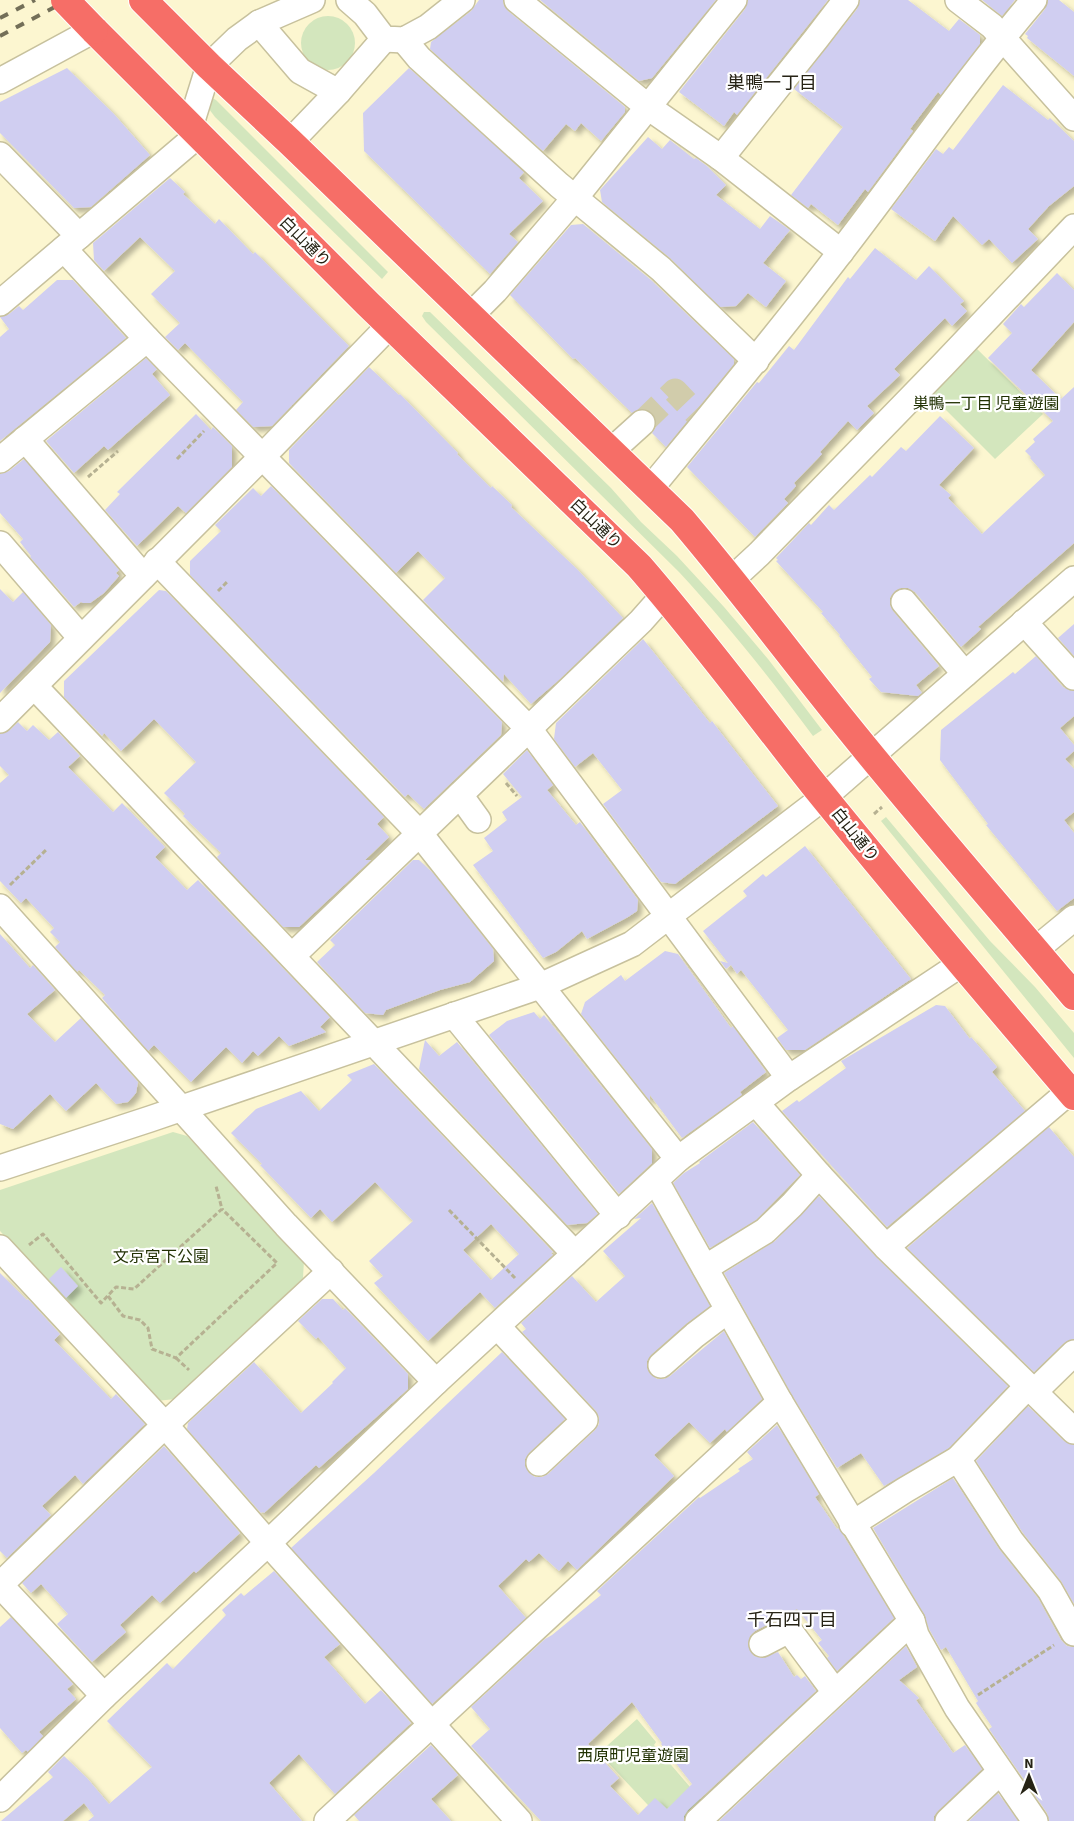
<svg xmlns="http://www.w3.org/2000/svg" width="1074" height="1821" viewBox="0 0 1074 1821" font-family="'Source Sans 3','Noto Sans JP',sans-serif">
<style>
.green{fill:#d3e6bd}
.building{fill:#d0cef1;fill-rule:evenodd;filter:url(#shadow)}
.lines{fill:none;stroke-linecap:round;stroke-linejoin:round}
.minor-tunnel{stroke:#d1ccab;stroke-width:25;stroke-dasharray:25 12;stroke-linecap:butt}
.minor-casing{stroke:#c7c19d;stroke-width:28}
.highway-casing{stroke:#fff;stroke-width:30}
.path{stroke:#b6b192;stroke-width:3;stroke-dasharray:5 2.5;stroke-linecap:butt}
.minor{stroke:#fff;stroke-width:25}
.highway{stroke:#f66e67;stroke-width:28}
.rail{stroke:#736f58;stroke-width:4;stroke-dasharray:9 9;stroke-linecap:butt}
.highway-bridge-casing{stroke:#fff;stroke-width:30;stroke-linecap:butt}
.highway-bridge{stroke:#f66e67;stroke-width:28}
.labels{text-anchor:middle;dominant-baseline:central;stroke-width:4.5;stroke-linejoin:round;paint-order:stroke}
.street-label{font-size:16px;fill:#262315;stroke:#fff}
.park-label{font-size:16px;fill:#223204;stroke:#fff}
.neighbourhood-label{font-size:18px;fill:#262315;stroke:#fff}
</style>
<defs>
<filter id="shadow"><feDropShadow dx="4.5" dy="4.5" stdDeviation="2.5" flood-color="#0004"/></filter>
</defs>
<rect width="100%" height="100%" fill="#fcf6d0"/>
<g class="green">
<circle cx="328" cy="43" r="27"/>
<polygon points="212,98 216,100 388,272 382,279 215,117 206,105"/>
<path d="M424 312H430L611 488 641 522 677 556 724 607 768 659 822 730 813 736C770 678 728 625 679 572L426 322 422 316Z"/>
<polygon points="974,346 1043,414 995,459 929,393"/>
<polygon points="886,817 990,941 1035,987 1074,1033 1074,1058 881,821"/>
<polygon points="173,1132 187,1136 304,1260 303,1278 176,1399 156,1401 0,1231 0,1190"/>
<polygon points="637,1719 656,1742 654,1745 702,1801 681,1821 663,1821 599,1753"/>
</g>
<g class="building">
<polygon points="479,0 503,0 504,6 508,11 625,107 625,112 601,141 581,123 575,131 566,124 543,151 430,49 431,42 471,11"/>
<polygon points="540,0 716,0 652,78 639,81"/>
<polygon points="748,0 828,0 737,115 734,112 724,126 679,92 745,9"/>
<polygon points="860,0 908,0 949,31 959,19 980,35 980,44 941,95 938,92 910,129 913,131 868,192 865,189 838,225 811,204 808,208 791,195 843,127 794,89 857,9"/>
<polygon points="982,0 1015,0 1002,16"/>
<polygon points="1048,0 1059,0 1074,12 1074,76 1027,38 1028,36 1025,34 1045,9"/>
<polygon points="67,68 114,114 150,155 91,207 74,208 0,133 0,102"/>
<polygon points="409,68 524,172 519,178 543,201 509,234 518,242 490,274 364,151 363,113"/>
<polygon points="1003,85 1048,120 1050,118 1074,141 1074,186 1049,206 1028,229 1038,239 1012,263 989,239 982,245 953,216 935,241 891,209 936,149 943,154 949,147 953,150"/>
<polygon points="648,137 662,149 670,140 694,159 696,158 707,166 726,185 716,195 760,229 770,216 790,230 763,263 786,281 766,307 748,293 736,306 720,307 670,258 602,202 600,190"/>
<polygon points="170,178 185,192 183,194 215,224 219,219 253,254 255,252 349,346 272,426 253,427 236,410 243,402 185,343 178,350 165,337 180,323 151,294 175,271 140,237 104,271 94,260 93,243"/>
<polygon points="583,224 651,280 734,359 734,364 666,447 652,433 656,427 656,420 652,413 646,409 639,409 632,413 575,358 573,359 510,295 571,225"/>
<polygon points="875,248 916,280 929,266 964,301 960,304 967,311 952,326 945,318 894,369 900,375 867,406 874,413 857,430 848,421 820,452 822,454 794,483 796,486 784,499 788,503 755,537 687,467 757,382 759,383 789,346 794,350 848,277 850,279"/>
<polygon points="1057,273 1074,290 1074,322 1031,370 1061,399 1074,387 1074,543 978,627 981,629 961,647 915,592 908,588 901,588 895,591 890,598 890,605 893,611 939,666 916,685 922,693 918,696 881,692 869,679 872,677 839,636 840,635 821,613 823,612 776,561 778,560 776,558 809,523 811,525 829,505 834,510 870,475 872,477 901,447 906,451 940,416 974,448 939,485 951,495 948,498 982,534 1045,475 1030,458 1031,457 1025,451 1035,442 1033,439 1053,421 988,358 1012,333 1003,324 1021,304 1024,307"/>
<polygon points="57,280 73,280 126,338 0,441 0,337 9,329 0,317 9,314 19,306 23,310"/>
<polygon points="146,358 157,369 152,374 170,395 108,450 104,446 74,473 46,441"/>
<polygon points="369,367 399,395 400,394 458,453 457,454 491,488 492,486 512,505 511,507 577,569 623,618 560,679 531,704 504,674 503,682 423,600 445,578 418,551 396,573 289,463 289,450"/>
<polygon points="196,414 211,430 213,427 232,446 232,467 186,513 178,506 137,546 105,510 120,494 117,492"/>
<polygon points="24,459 119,570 116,573 119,576 104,593 90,603 83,603 81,602 74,607 30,557 31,556 20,542 23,539 0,513 0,474 9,471"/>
<polygon points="271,486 502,722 501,735 424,809 408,794 405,797 190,575 190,561 221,531 215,525 253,488 261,496"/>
<polygon points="0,589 13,602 23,592 51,625 50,642 0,693"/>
<polygon points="159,590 166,591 384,817 377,824 389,837 365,860 371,860 299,927 283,927 219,860 217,857 221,853 183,816 185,814 164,793 196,762 154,719 121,751 104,733 102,736 64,697 64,681"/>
<polygon points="1074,624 1074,656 1058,638"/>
<polygon points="643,639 710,723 712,721 721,733 778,806 675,884 661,882 603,804 622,790 593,753 575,767 554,739 556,723"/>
<polygon points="1036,656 1063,687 1069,690 1074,691 1074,716 1060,728 1074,745 1074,751 1065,759 1074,769 1074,812 1064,820 1074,833 1074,898 1057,911 986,825 988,824 940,760 941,730 1013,672 1015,674"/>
<polygon points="18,722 27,731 33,725 49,740 58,732 80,756 68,767 113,812 122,803 165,847 155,857 187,890 198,880 330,1017 320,1027 326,1032 289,1046 279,1036 258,1056 253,1051 242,1063 226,1047 191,1082 154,1045 148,1051 102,998 105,995 79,970 77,972 55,947 60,942 50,932 54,928 26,898 21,903 0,881 0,783 9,775 0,766 0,734 10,730"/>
<polygon points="527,750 553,785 547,790 576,825 580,822 638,900 637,911 628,917 587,939 582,931 556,952 543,958 473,865 493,851 484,838 507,820 502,812 522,797 503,774"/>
<polygon points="805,846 911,979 805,1050 786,1050 777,1038 788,1030 741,970 737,974 731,965 726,969 720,961 728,963 703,931 747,896 743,891 763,874 766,877"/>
<polygon points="413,860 419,860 433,873 493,949 494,961 470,982 440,990 386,1010 383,1015 365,1013 317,962 335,945 330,940"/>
<polygon points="0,934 30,968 33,965 55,990 27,1014 55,1042 81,1018 138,1082 136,1093 128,1102 116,1104 96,1083 66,1111 50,1094 13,1129 0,1124"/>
<polygon points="665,951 678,954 731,1028 733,1026 766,1072 740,1092 742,1095 682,1138 650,1095 650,1101 581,1014 585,1002 621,975 625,981"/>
<polygon points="936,1005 945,1006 970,1039 971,1037 997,1067 992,1072 1025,1111 887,1227 782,1111 797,1100 799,1102 846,1068 841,1061"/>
<polygon points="534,1012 540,1019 544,1015 652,1149 652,1163 619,1194 489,1035 507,1021"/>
<polygon points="425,1040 439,1056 457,1042 598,1214 587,1223 567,1225 419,1069"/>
<path d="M374 1064 553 1252 551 1253 553 1255 495 1308 480 1292 428 1341 374 1283 383 1276 369 1261 413 1221 375 1182 332 1222 320 1209 311 1218 260 1165 262 1164 231 1133 256 1109 301 1091 319 1111 352 1080 347 1075ZM491 1224 519 1254 491 1280 463 1250Z"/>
<polygon points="753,1122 800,1175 756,1220 710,1248 673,1183 684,1173 700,1163 699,1162"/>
<polygon points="1049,1127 1074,1157 1074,1339 1064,1343 1034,1372 907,1248"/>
<polygon points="819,1196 876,1257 1008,1386 949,1448 884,1486 861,1453 837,1468 792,1395 724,1273 775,1241"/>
<polygon points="652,1203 710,1306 686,1324 651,1355 647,1361 647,1368 650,1374 657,1379 664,1379 670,1376 724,1331 762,1399 727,1432 725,1429 710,1443 689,1422 654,1455 674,1476 577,1570 568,1561 559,1571 539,1553 529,1562 526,1559 498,1586 526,1618 432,1704 291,1548 374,1473 502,1352 565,1419 529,1453 525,1459 525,1466 529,1473 535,1477 542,1477 548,1474 595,1430 599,1424 599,1417 596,1411 522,1332 526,1329 521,1323 572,1276 596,1302 625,1276 603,1251 641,1218 634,1219"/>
<polygon points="61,1267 78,1286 66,1298 49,1279"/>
<polygon points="0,1273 27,1300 28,1299 60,1334 54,1340 111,1399 116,1394 145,1424 83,1484 75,1475 42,1506 51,1515 7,1558 0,1551"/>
<polygon points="322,1299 333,1299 343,1310 345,1308 408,1374 408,1389 319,1468 316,1465 264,1513 263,1512 261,1513 187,1429 188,1423 254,1362 301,1413 333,1383 332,1382 346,1368 318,1337 316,1339 298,1321"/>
<polygon points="1028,1406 1064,1441 1074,1445 1074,1604 1061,1581 1023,1533 976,1461"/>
<path d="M777 1425 819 1494 815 1497 837 1529 839 1528 843 1535 894 1618 837 1671 827 1658 829 1656 818 1643 822 1640 797 1609 755 1631 750 1636 748 1644 750 1651 754 1656 762 1658 778 1652 794 1677 797 1675 801 1679 805 1676 816 1691 688 1810 684 1816V1821H541L471 1746 490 1729 471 1707 545 1639 552 1635 601 1595 597 1591 699 1497 700 1498 740 1471 738 1469 753 1459 747 1452ZM632 1702 662 1743 661 1744 692 1784 667 1809 655 1798 638 1815 610 1786 619 1778 588 1744Z"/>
<polygon points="164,1446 240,1533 196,1573 194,1571 160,1603 152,1595 120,1625 126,1632 92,1662 57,1624 68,1614 41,1584 31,1593 22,1583"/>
<polygon points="953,1478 999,1549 1038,1598 1061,1640 1067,1646 1074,1647 1074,1821 1049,1821 1047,1813 989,1729 992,1727 976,1703 978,1701 946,1647 941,1650 929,1629 924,1614 873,1528"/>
<polygon points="274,1571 340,1644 324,1657 365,1704 381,1690 411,1723 335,1794 299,1754 269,1783 302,1821 88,1821 94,1816 84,1803 63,1821 1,1821 53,1777 48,1772 64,1756 87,1778 109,1804 152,1767 107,1721 167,1663 173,1669 226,1615 222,1610 241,1593 244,1596"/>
<polygon points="11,1617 73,1684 67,1689 76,1699 39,1732 43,1736 28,1752 26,1750 22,1753 0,1728 0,1627"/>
<polygon points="906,1646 917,1667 899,1680 919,1698 916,1700 953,1753 965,1745 982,1769 938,1811 934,1816 934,1821 719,1821"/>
<polygon points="431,1745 458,1775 431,1799 451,1821 359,1821 354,1815"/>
<polygon points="998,1793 1018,1821 969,1821"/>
</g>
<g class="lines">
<polyline class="minor-tunnel" points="642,423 675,391 698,415"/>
<defs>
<g id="minor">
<polyline points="312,0 259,23 300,71 338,92 384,39"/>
<polyline points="349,0 365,14 384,39 404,40 428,27 462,0"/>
<polyline points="517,0 648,107 721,158 841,252"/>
<polyline points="958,0 992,26 1074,118"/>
<polyline points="404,40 419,58 559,185 661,269 756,361"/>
<polyline points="0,81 94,30"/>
<polyline points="190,127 209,66 237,39 259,23"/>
<polyline points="290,142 338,92"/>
<polyline points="0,155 79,236"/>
<polyline points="721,158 816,39 846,0"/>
<polyline points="64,249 147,339 529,729 789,1078"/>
<polyline points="0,303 198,135"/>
<polyline points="470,316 495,291 574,199 734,0"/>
<polyline points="25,439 143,576"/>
<polyline points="611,451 642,423"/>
<polyline points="0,460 147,339"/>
<path d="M650 489C714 411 779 333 840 253 905 169 965 81 1034 0"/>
<polyline points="0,544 81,638"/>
<polyline points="157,561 420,834 678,1159"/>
<polyline points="732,579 759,554 942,366 1074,227"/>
<polyline points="904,602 965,674"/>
<polyline points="1024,622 1074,677"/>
<polyline points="34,686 575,1254"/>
<polyline points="0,720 262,457 390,325"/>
<polyline points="460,795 478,820"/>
<polyline points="0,907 286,1225 436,1382"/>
<polyline points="1035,950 1074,918"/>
<polyline points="292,956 641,621 664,595"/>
<polyline points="454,1015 618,1216"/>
<polyline points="756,1103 819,1175 886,1247 1074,1431"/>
<polyline points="0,1168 150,1119 540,986 632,944 824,797 1074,579"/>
<polyline points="656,1181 780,1402 912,1621 916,1635 957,1708 1035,1821"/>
<polyline points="886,1247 1070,1091"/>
<polyline points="0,1248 165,1425 268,1543 519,1821"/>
<polyline points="705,1268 765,1231 792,1205 819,1175"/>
<polyline points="498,1327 585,1420 539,1463"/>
<polyline points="661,1365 695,1335 728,1310"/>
<polyline points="1034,1392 1074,1353"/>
<polyline points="958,1459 1011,1541 1050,1590 1074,1633"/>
<polyline points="852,1524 905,1490 958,1459 1028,1386"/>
<polyline points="0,1585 165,1425 331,1271"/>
<polyline points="0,1585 104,1696"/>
<polyline points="762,1644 789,1630 835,1692"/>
<polyline points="0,1799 104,1696 268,1543 436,1382 678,1159 789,1078 961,964"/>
<polyline points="327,1821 780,1402"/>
<polyline points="698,1821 912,1621"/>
<polyline points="948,1821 1000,1772"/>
</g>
<g id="highway">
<path d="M143 0 209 66 290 142 682 520C739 587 792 658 847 726 921 818 998 906 1074 996"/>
<path d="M94 30 368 304 639 566C700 636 756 712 814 785 899 890 986 993 1074 1096"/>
</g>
</defs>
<use href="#minor" class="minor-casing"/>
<use href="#highway" class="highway-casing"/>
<g class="path">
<polyline points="177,459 204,431"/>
<polyline points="88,477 118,451"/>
<polyline points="218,591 227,582"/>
<polyline points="506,783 517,796"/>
<polyline points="874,814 882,807"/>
<polyline points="10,885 46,850"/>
<polyline points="449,1210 515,1278"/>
<polyline points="29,1245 43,1234 101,1303 116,1287 134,1289 222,1209 216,1186"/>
<polyline points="108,1296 123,1316 140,1320 148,1328 152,1349 176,1358 277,1263 222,1209"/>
<polyline points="176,1358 189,1370"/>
<polyline points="978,1695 1054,1645"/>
</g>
<use href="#minor" class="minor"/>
<use href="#highway" class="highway"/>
<g class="rail">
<polyline points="0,18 35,0"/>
<polyline points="0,36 68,0"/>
</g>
<defs>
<polyline id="highway-bridge" points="65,0 94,30"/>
</defs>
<use href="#highway-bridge" class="highway-bridge-casing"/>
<use href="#highway-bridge" class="highway-bridge"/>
</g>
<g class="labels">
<g class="street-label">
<text transform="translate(305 242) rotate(45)">白山通り</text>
<text transform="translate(596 524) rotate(44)">白山通り</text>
<text transform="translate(855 835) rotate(51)">白山通り</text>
</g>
<g class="park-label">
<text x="986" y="404">巣鴨一丁目 児童遊園</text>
<text x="161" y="1257">文京宮下公園</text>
<text x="633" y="1756">西原町児童遊園</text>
</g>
<g class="neighbourhood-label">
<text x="772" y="83">巣鴨一丁目</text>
<text x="792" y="1620">千石四丁目</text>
</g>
</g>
<g transform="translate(1029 1776)" stroke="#ffffff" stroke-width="4" paint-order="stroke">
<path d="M0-4L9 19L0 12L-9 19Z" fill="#262315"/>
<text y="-8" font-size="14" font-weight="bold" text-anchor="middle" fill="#262315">N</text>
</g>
</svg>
